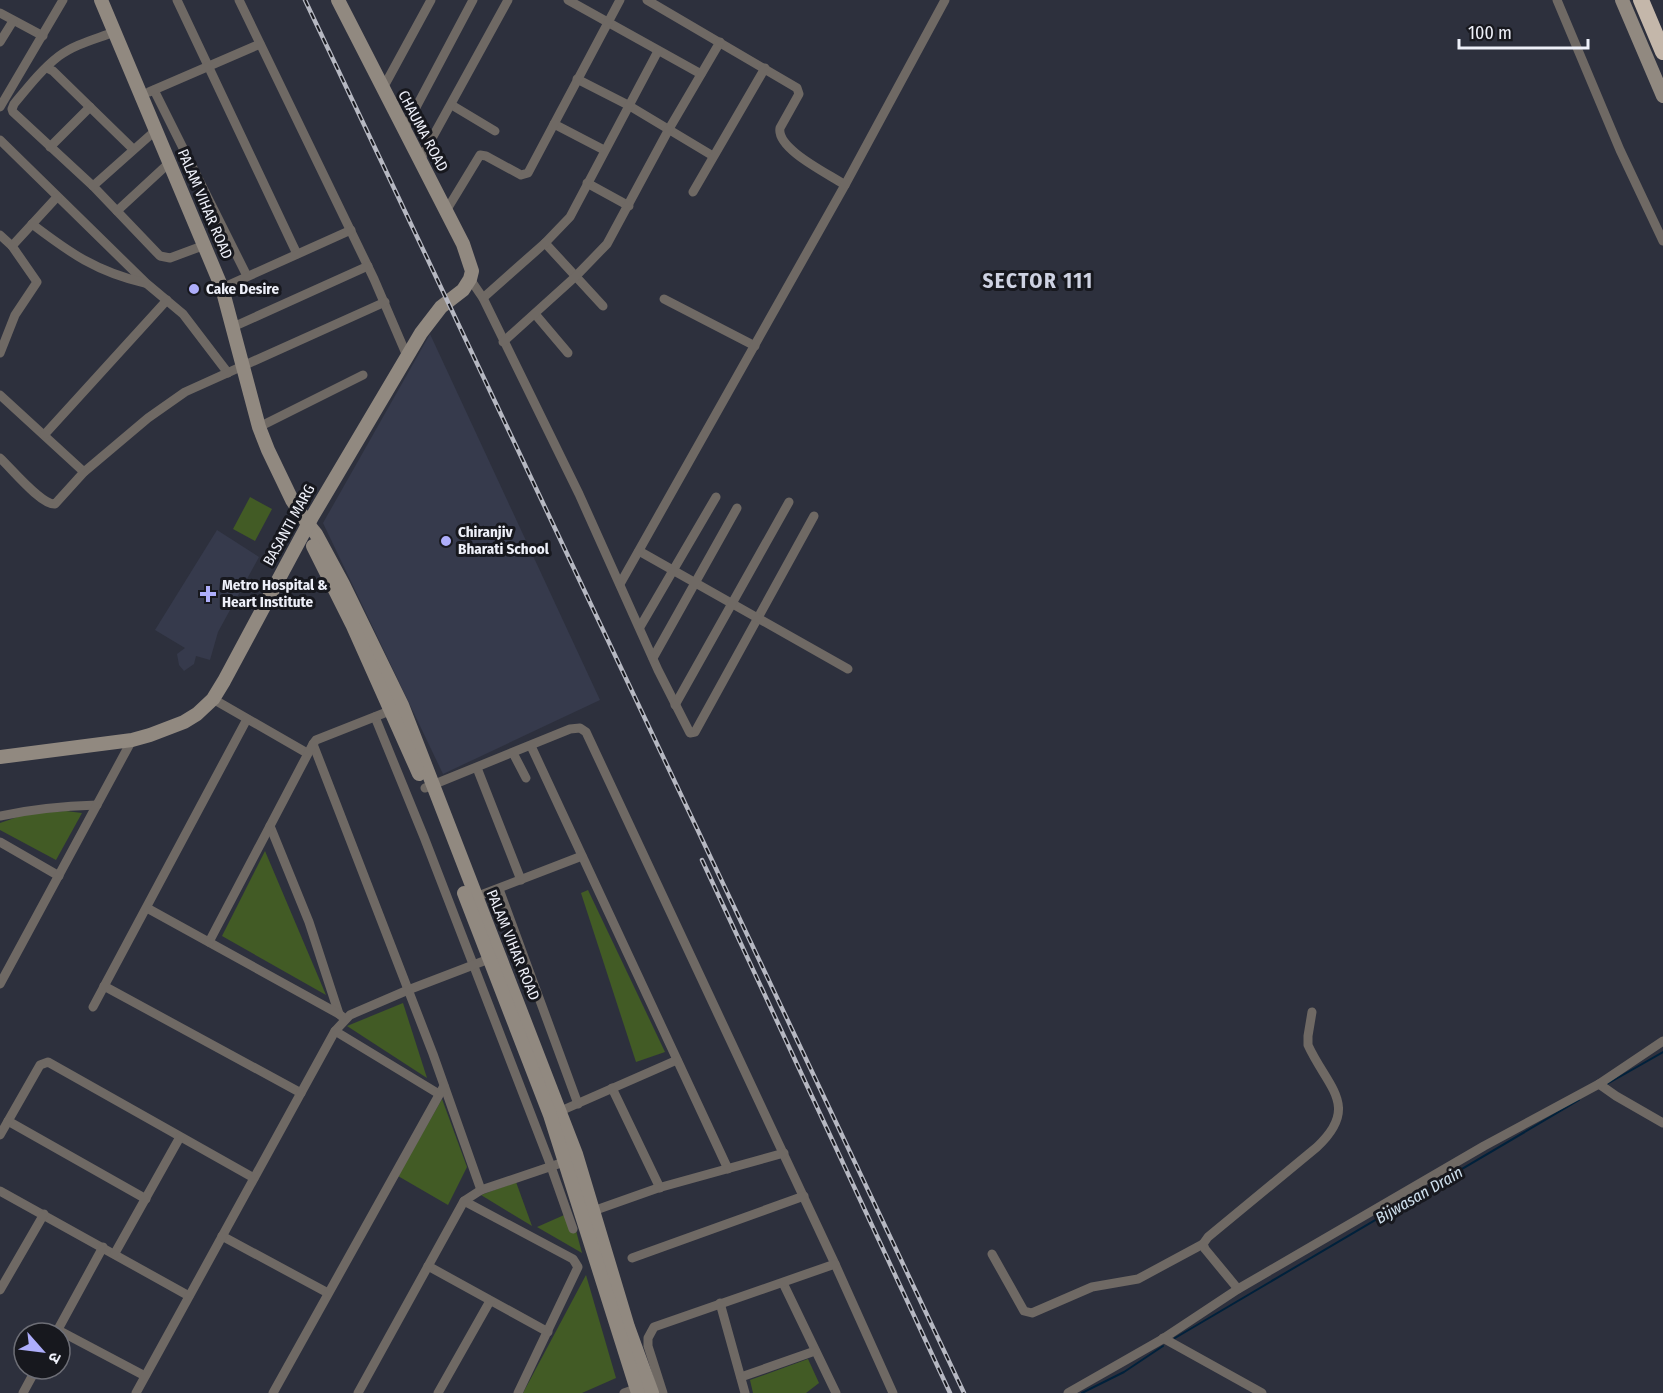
<svg xmlns="http://www.w3.org/2000/svg" width="1663" height="1393" viewBox="0 0 1663 1393" font-family="'Fira Sans Condensed','Noto Sans Devanagari',sans-serif">
<style>
.built{fill:#363a4c}
.green{fill:#425b25}
.lines{fill:none;stroke-linecap:round;stroke-linejoin:round}
.stream{stroke:#00213b;stroke-width:2}
.street{stroke:#6f6964;stroke-width:9}
.secondary{stroke:#918980;stroke-width:14}
.highway{stroke:#c4b7aa;stroke-width:16}
.rail-casing{stroke:#b6b8c2;stroke-width:4.5}
.rail{stroke:#17181e;stroke-width:2;stroke-dasharray:7;stroke-linecap:butt}
.poi-dot{fill:#aeaefb;stroke:#17181e;stroke-width:2}
.labels{text-anchor:middle;dominant-baseline:central;stroke-width:6;stroke-linejoin:round;paint-order:stroke}
.street-label{font-size:15px;fill:#eef0f9;stroke:#17181e}
.poi-label{font-size:15px;font-weight:bold;fill:#eef0f9;stroke:#17181e;text-anchor:start}
.water-label{font-size:16px;font-style:italic;fill:#cfe0ee;stroke:#17181e}
.district-label{font-size:21px;font-weight:bold;letter-spacing:1.5px;fill:#ced2e2;stroke:#17181e}
</style>
<rect width="100%" height="100%" fill="#2d303d"/>
<g class="built">
<polygon points="430,334 600,700 443,774 323,523"/>
<polygon points="217,530 259,557 218,632 210,660 196,656 194,664 184,671 179,665 177,654 185,648 155,630"/>
</g>
<g class="green">
<polygon points="250,497 272,509 255,541 233,529"/>
<polygon points="66,811 82,813 56,860 0,830 0,823 26,814"/>
<polygon points="265,851 326,995 222,936"/>
<polygon points="588,890 665,1052 636,1062 581,893"/>
<polygon points="403,1003 427,1078 347,1026"/>
<polygon points="442,1099 467,1167 448,1205 398,1176"/>
<polygon points="516,1182 532,1226 481,1195"/>
<polygon points="571,1212 582,1253 537,1227"/>
<polygon points="586,1275 616,1378 582,1393 523,1393"/>
<polygon points="808,1359 819,1383 806,1393 753,1393 750,1380"/>
</g>
<g class="lines">
<g class="stream">
<polyline points="1607,1084 1663,1052"/>
<polyline points="1175,1338 1579,1100"/>
<polyline points="1082,1393 1124,1372 1163,1346"/>
</g>
<g class="street">
<polyline points="177,0 297,254"/>
<polyline points="239,0 374,279 407,356"/>
<polyline points="568,0 701,74"/>
<path d="M647 0 797 88 799 94 780 128C776 149 829 174 845 185"/>
<polyline points="1557,0 1620,150 1663,241"/>
<polyline points="0,13 43,36"/>
<path d="M114 32C96 39 75 44 59 56 42 69 28 87 14 104L12 109 13 112 93 186 160 256 170 258 205 245"/>
<polyline points="0,42 13,21"/>
<polyline points="47,68 53,71 133,149"/>
<polyline points="577,79 628,105 713,156"/>
<polyline points="154,90 247,276"/>
<polyline points="382,90 431,0"/>
<polyline points="149,92 260,44"/>
<polyline points="0,107 63,0"/>
<polyline points="455,107 495,131"/>
<polyline points="554,124 604,150"/>
<polyline points="404,130 473,0"/>
<polyline points="0,140 146,283 183,314 228,373"/>
<polyline points="50,147 90,107"/>
<polyline points="420,160 508,0"/>
<polyline points="587,183 629,206"/>
<polyline points="93,186 156,130"/>
<polyline points="693,192 765,68"/>
<polyline points="117,211 169,163"/>
<polyline points="446,211 480,155 486,156 521,175 528,173 620,0"/>
<path d="M32 224C70 253 97 272 145 283"/>
<polyline points="0,235 12,246 37,282 15,315 0,353"/>
<polyline points="545,243 603,306"/>
<polyline points="12,246 57,197"/>
<polyline points="470,279 483,298 579,494 658,670 690,733 695,732 814,516"/>
<polyline points="222,288 351,230"/>
<polyline points="483,298 545,243 570,217 658,51"/>
<polyline points="664,299 755,346"/>
<polyline points="535,314 568,353"/>
<polyline points="233,327 368,266"/>
<polyline points="503,342 575,277 607,244 669,129 720,42"/>
<polyline points="0,395 84,472"/>
<polyline points="259,427 363,375"/>
<polyline points="45,434 167,300"/>
<path d="M0 458C12 469 41 505 55 504L84 472 148 418 185 392 385 302"/>
<polyline points="639,551 848,669"/>
<polyline points="620,584 845,185 945,0"/>
<polyline points="640,627 716,497"/>
<polyline points="653,658 737,508"/>
<polyline points="213,699 307,753"/>
<polyline points="675,705 789,502"/>
<polyline points="375,717 424,837 549,1161 573,1229"/>
<polyline points="313,744 433,1054 481,1190"/>
<polyline points="531,746 728,1169"/>
<polyline points="513,753 526,778"/>
<polyline points="477,768 521,880"/>
<polyline points="425,788 570,729 580,728 586,732 835,1264 893,1393"/>
<path d="M0 816C32 809 64 806 97 805"/>
<polyline points="270,826 309,922 339,1014"/>
<polyline points="0,842 59,876"/>
<polyline points="499,889 578,1104"/>
<polyline points="473,898 582,856"/>
<polyline points="147,908 339,1014 345,1019"/>
<polyline points="209,942 313,744 316,740 392,710"/>
<polyline points="0,984 132,740"/>
<polyline points="104,986 301,1093"/>
<polyline points="93,1007 247,719"/>
<polyline points="335,1031 439,1094"/>
<polyline points="1599,1084 1616,1096 1663,1123"/>
<polyline points="612,1088 660,1188"/>
<polyline points="556,1113 677,1060"/>
<polyline points="8,1121 146,1199"/>
<polyline points="0,1135 40,1065 48,1062 254,1178"/>
<polyline points="0,1191 189,1296"/>
<polyline points="464,1201 573,1259 578,1267 518,1393"/>
<polyline points="593,1211 658,1188 784,1153"/>
<polyline points="222,1236 328,1293"/>
<polyline points="1203,1244 1205,1249 1238,1289"/>
<polyline points="115,1253 180,1137"/>
<path d="M992 1254 1024 1311 1032 1313 1092 1287 1138 1279 1203 1244 1208 1237 1317 1147C1361 1106 1327 1087 1308 1045V1036L1312 1012"/>
<polyline points="632,1258 804,1196"/>
<polyline points="428,1266 548,1332"/>
<polyline points="783,1283 836,1393"/>
<polyline points="0,1290 44,1214"/>
<polyline points="720,1303 745,1393"/>
<polyline points="58,1330 145,1376"/>
<polyline points="56,1333 103,1247"/>
<polyline points="1163,1338 1262,1393"/>
<polyline points="741,1377 815,1351"/>
<polyline points="23,1393 36,1369"/>
<polyline points="136,1393 335,1031 350,1015 408,990 489,959"/>
<polyline points="273,1393 444,1086"/>
<polyline points="358,1393 464,1201 481,1190 570,1160"/>
<polyline points="438,1393 490,1301"/>
<polyline points="624,1393 641,1387"/>
<polyline points="663,1393 648,1346 648,1338 654,1327 835,1264"/>
<polyline points="1068,1393 1161,1340 1238,1289 1484,1146 1599,1084 1663,1041"/>
</g>
<g class="secondary">
<polyline points="101,0 222,288 259,427 268,450 292,500 308,524 316,534 343,584 402,705 576,1154 628,1327 652,1393"/>
<polyline points="1622,0 1663,96"/>
<polyline points="313,546 352,624 419,774"/>
<polyline points="0,757 132,740 150,735 184,722 197,714 213,699 224,681 312,517 421,333 441,307 463,290 470,279 472,271 463,244 338,0"/>
<polyline points="464,893 550,1115 638,1393"/>
</g>
<polyline class="highway" points="1641,0 1663,52"/>
<defs>
<g id="rail">
<polyline points="305,0 964,1393"/>
<polyline points="702,860 950,1393"/>
</g>
</defs>
<use href="#rail" class="rail-casing"/>
<use href="#rail" class="rail"/>
</g>
<g class="poi-dot">
<circle cx="194" cy="289" r="6"/>
<circle cx="446" cy="541" r="6"/>
<path d="M205 585h6v6h6v6h-6v6h-6v-6h-6v-6h6z"/>
</g>
<g class="labels">
<g class="street-label">
<text transform="translate(423 131) rotate(62)">CHAUMA ROAD</text>
<text transform="translate(205 204) rotate(67)">PALAM VIHAR ROAD</text>
<text transform="translate(289 525) rotate(-61)">BASANTI MARG</text>
<text transform="translate(513 945) rotate(68)">PALAM VIHAR ROAD</text>
</g>
<g class="poi-label">
<text x="206" y="289">Cake Desire</text>
<text x="458" y="532">Chiranjiv<tspan x="458" dy="17">Bharati School</tspan></text>
<text x="222" y="585">Metro Hospital &amp;<tspan x="222" dy="17">Heart Institute</tspan></text>
</g>
<g class="water-label">
<text transform="translate(1419 1195) rotate(-30)">Bijwasan Drain</text>
</g>
<g class="district-label">
<text x="1038" y="281">SECTOR 111</text>
</g>
</g>
<g transform="translate(42 1351) rotate(118)"><circle r="28" fill="#17181e" stroke="#6d6e76" stroke-width="1.5"/>
<path d="M0-4.5L10 22L0 15L-10 22Z" fill="#aeaefb"/>
<text y="-9" font-size="16" font-weight="bold" text-anchor="middle" fill="#eef0f9">उ</text>
</g>
<path d="M1459 39v9h129v-9" fill="none" stroke="#eef0f9" stroke-width="3"/>
<text x="1468" y="39" font-size="18" fill="#eef0f9" stroke="#17181e" stroke-width="4.5" paint-order="stroke">100 m</text>
</svg>
